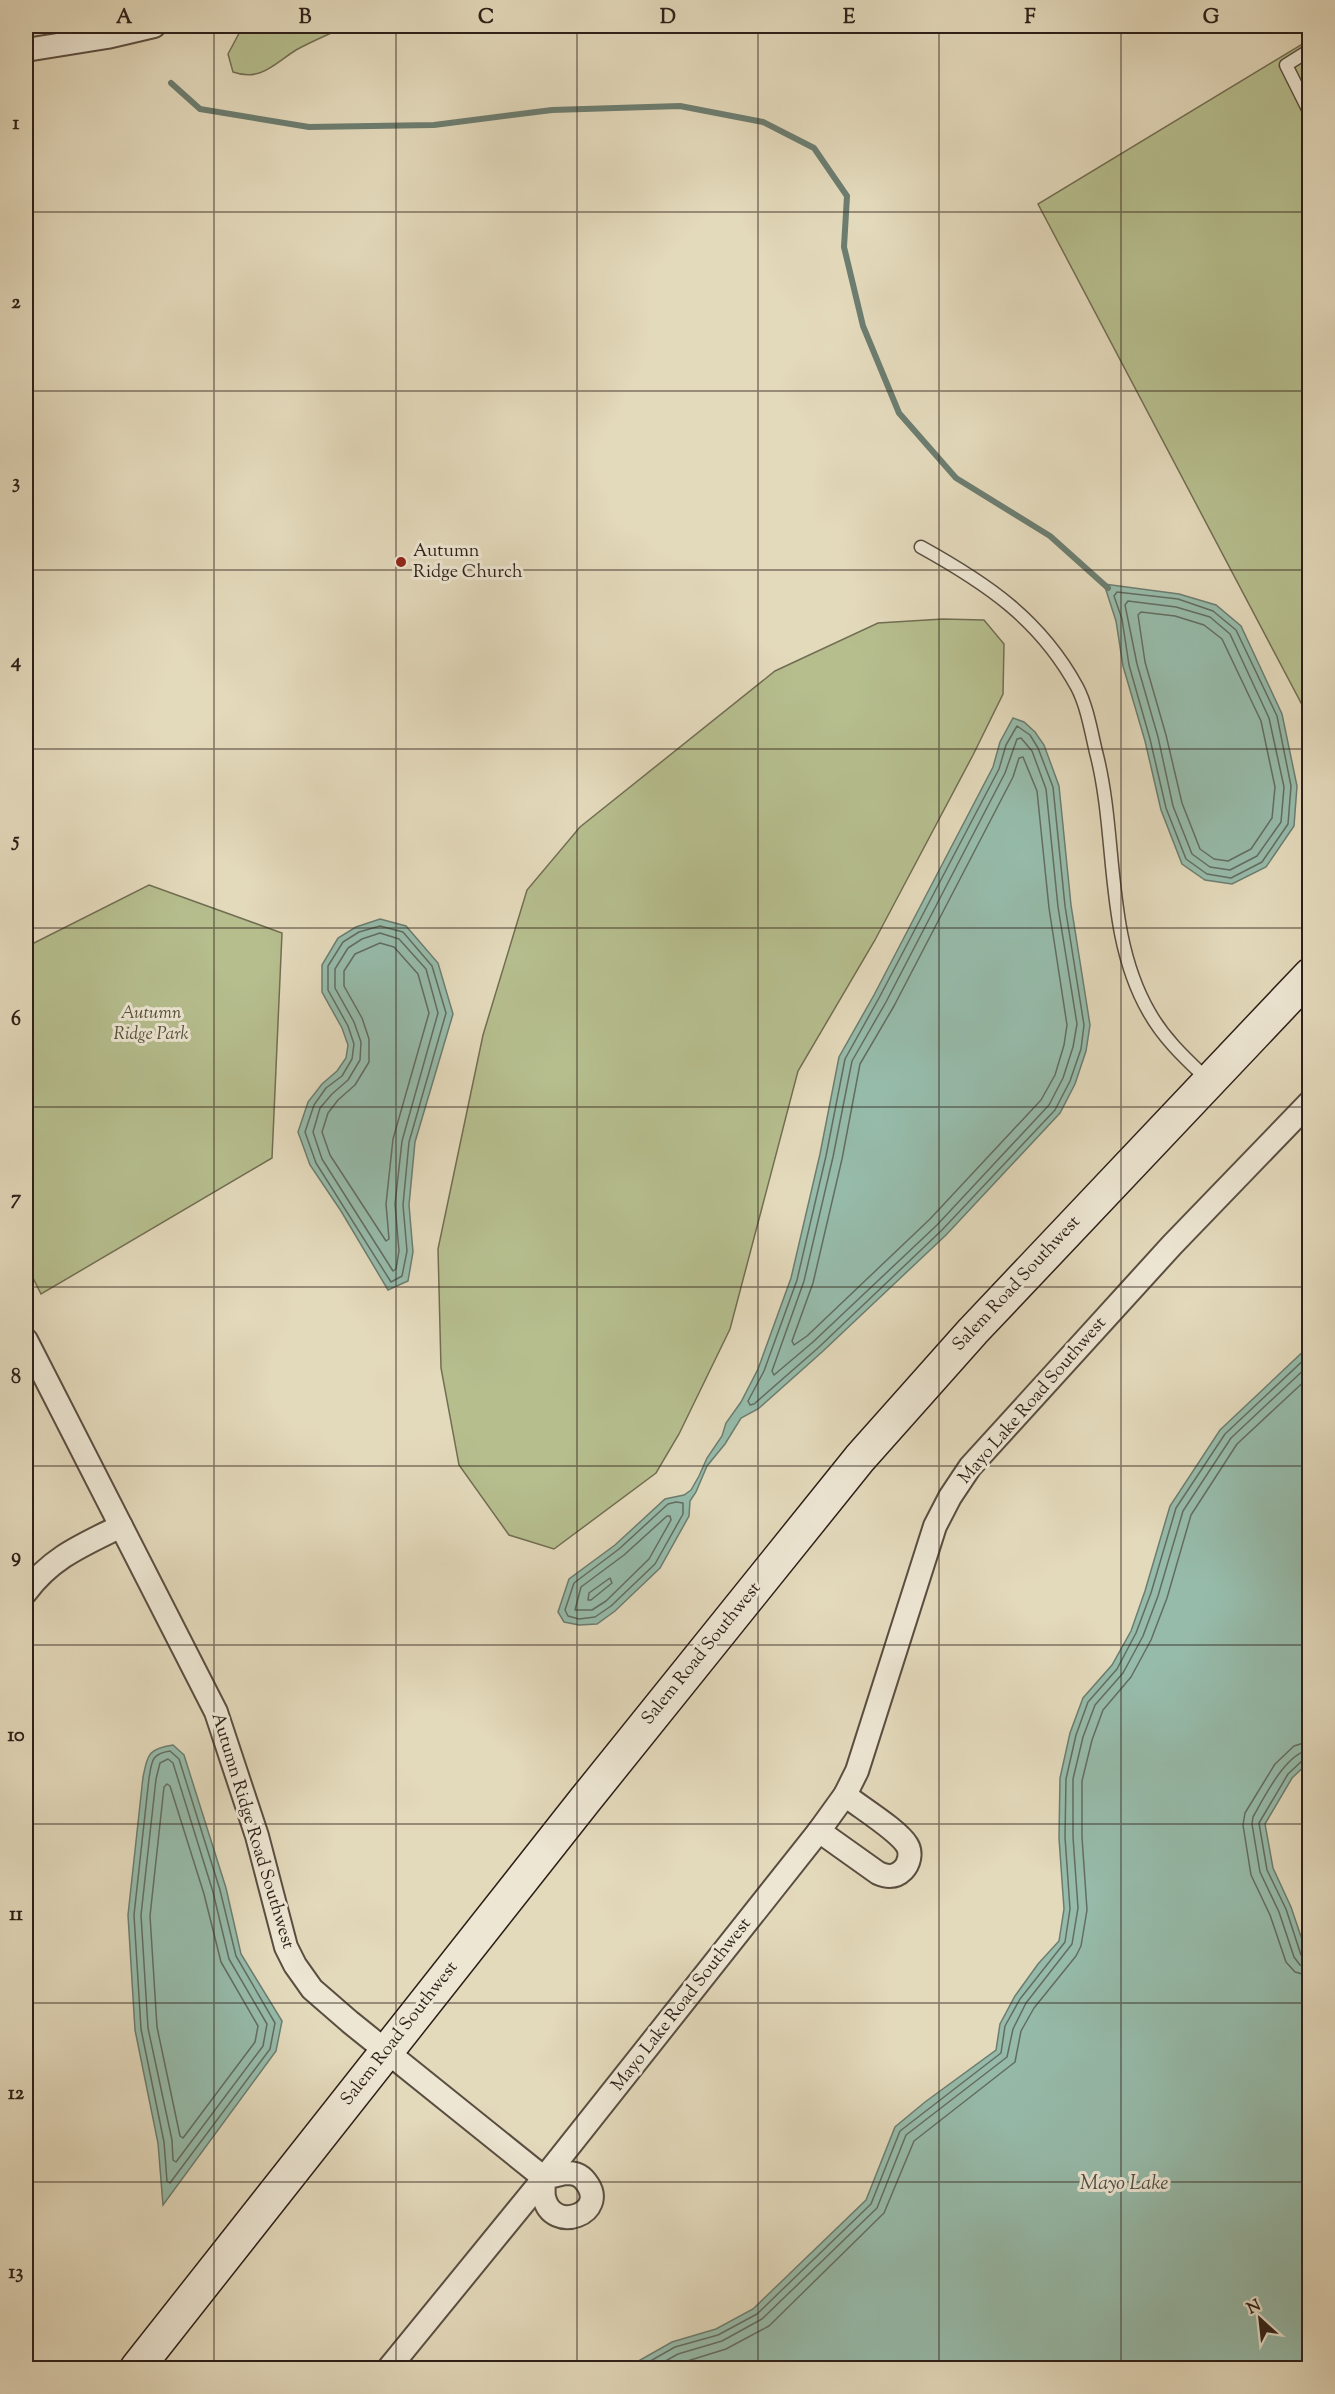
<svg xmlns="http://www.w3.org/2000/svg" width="1335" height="2394" viewBox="0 0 1335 2394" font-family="'Sorts Mill Goudy',serif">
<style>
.green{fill:#b6be8e;stroke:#726e53;stroke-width:1.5}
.water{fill:#96bbaa;stroke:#6c7d70;stroke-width:1.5}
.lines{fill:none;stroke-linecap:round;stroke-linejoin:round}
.shore{stroke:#626d61;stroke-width:1.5}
.stream{stroke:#6c7d70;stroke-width:6}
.lane-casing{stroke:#5a4e41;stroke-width:15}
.street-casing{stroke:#5a4e41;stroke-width:26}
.secondary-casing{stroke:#2d1f18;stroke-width:36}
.lane{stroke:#ede6d3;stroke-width:12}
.street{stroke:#ede6d3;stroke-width:22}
.secondary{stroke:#ede6d3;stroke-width:33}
.grid{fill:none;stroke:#2d1f18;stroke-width:1.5;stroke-opacity:0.55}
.poi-dot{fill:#8f2418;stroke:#ede6d3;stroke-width:2}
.labels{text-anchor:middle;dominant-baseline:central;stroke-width:6;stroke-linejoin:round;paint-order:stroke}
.poi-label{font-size:18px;fill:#2d1f18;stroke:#ede6d3;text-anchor:start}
.park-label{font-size:18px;font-style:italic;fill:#564f3b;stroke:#ede6d3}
.street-label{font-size:18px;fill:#2d1f18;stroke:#ede6d3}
.water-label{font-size:20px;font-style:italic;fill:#4c4e44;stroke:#ede6d3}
.neatline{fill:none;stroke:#2d1f18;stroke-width:2}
.grid-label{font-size:20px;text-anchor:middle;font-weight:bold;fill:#2d1f18}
</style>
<rect width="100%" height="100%" fill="#e3d9bb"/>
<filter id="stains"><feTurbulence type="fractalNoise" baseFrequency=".00333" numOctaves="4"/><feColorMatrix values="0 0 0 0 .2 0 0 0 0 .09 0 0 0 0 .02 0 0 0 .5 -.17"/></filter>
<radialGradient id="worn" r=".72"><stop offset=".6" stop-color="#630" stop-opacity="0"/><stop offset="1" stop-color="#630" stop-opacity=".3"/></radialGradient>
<g class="green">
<path d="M243 26H346C330 34 312 41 296 50 275 63 261 82 233 72L228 54Z"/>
<polygon points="1309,40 1309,718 1038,204"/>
<polygon points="943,619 984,620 1004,644 1003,694 973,755 875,940 798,1071 730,1329 679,1434 656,1473 554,1549 509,1535 459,1465 441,1368 438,1249 483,1035 527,890 580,827 775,671 878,623"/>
<polygon points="149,885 282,933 272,1158 41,1294 26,1264 26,947"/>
</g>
<g class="water">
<polygon points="1104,584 1179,594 1216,605 1241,626 1282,714 1297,786 1294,826 1266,867 1232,884 1205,880 1182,864 1161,810 1145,741 1123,666 1116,621"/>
<polygon points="1013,718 1024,722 1035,732 1044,745 1059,786 1071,905 1090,1025 1086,1051 1075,1084 1060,1113 946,1235 822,1352 758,1409 741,1418 725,1444 707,1466 696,1492 690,1501 689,1516 660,1568 615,1611 597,1624 579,1625 564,1622 558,1612 569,1579 615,1545 665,1499 684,1495 691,1490 699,1476 707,1458 722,1436 726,1423 741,1402 758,1369 791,1278 820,1154 839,1057 874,995 993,767 1000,742"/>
<polygon points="380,919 406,926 438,963 453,1014 415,1142 409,1205 413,1252 408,1281 388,1290 341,1211 310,1165 298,1132 308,1102 322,1084 337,1071 346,1058 348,1045 342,1028 322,992 322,965 338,938 356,927"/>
<polygon points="1309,1346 1309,1762 1292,1778 1265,1824 1273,1868 1291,1907 1309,1960 1309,2368 626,2368 672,2342 716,2329 753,2309 866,2200 895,2127 925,2102 996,2050 1000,2024 1015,1996 1038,1964 1059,1941 1064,1909 1059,1838 1060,1778 1070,1733 1083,1698 1112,1665 1131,1631 1145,1591 1170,1506 1220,1430"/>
<path d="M173 1745 184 1755 226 1888 241 1954 282 2021 276 2051 163 2205 158 2143 135 2030 128 1915 143 1777C148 1754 148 1749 173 1745Z"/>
</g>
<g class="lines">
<g class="shore">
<polygon points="1117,592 1178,599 1213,611 1236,630 1277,716 1291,786 1288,824 1262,862 1231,878 1207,874 1186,859 1166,808 1150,739 1129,665 1122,619 1114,596"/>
<polygon points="1128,601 1176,607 1210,617 1230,634 1269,718 1284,787 1281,822 1257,856 1230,870 1210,867 1192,854 1173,806 1158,737 1137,664 1125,605"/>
<polygon points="1141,612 1175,616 1204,625 1222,639 1261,721 1275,787 1272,818 1251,849 1228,861 1214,859 1200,849 1182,803 1166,735 1145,662 1138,615"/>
<polygon points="1017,726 1030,735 1038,748 1053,787 1065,906 1084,1025 1081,1049 1070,1081 1055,1110 942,1230 818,1348 754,1404 750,1405 748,1401 764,1371 797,1280 826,1156 845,1059 879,998 999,769 1006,745"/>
<polygon points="1021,738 1032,751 1046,789 1058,907 1077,1024 1073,1047 1063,1078 1049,1105 937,1225 813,1342 774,1375 772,1371 804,1281 833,1157 852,1061 886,1002 1005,773 1017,739"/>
<polygon points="1023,757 1037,791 1049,908 1067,1025 1064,1045 1055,1075 1041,1100 930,1219 807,1336 794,1345 792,1341 813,1283 842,1159 860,1064 894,1006 1013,777 1019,758"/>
<polygon points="380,926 403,932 432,966 446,1013 409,1142 403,1205 407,1251 402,1276 391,1282 316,1163 305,1132 314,1105 326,1088 342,1076 352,1059 354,1044 348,1026 328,990 328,966 343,942 359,932"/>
<polygon points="380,933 399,939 426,969 438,1013 402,1141 395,1204 399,1251 396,1269 393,1271 322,1159 313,1132 320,1108 332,1094 348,1080 360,1060 361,1042 354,1022 335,988 335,969 348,948 362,939"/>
<polygon points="380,943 394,947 418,974 429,1013 393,1139 386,1204 389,1239 386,1241 330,1155 322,1132 328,1113 338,1100 355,1085 369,1062 369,1039 362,1018 344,986 344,971 355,954"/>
<polygon points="676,1502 683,1503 683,1514 655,1564 611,1606 595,1617 579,1619 568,1616 565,1610 574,1583 619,1549 668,1504"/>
<polygon points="667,1516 670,1516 671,1520 649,1559 606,1601 592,1610 575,1610 581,1587 624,1555"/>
<polygon points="610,1578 612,1583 591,1600 588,1600 589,1593"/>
<polyline points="1310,1741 1294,1746 1275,1764 1245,1813 1243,1825 1251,1875 1270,1915 1286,1962 1295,1972 1310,1976"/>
<path d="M1310 1750C1286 1752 1264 1798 1253 1817L1252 1824 1260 1872 1279 1912 1294 1957 1300 1965 1310 1967"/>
<path d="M170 1751 179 1759 220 1890 236 1956 275 2023 270 2049 170 2183 167 2181 164 2142 141 2029 134 1915 149 1778C152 1761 151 1754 170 1751Z"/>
<polyline points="1310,1758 1304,1759 1288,1774 1259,1823 1267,1870 1286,1909 1301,1955 1310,1959"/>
<polygon points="168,1759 173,1763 213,1892 229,1959 267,2024 263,2046 176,2162 173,2160 172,2140 148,2028 141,1915 156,1779 160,1763"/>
<polygon points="167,1784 170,1786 204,1894 221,1962 258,2026 255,2042 183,2138 180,2136 157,2027 150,1916 164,1787"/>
<polyline points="638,2368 675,2347 718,2335 757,2314 871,2204 900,2131 1001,2053 1005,2026 1020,1999 1065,1942 1070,1909 1065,1837 1066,1779 1076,1735 1088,1702 1117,1669 1136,1633 1151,1593 1176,1508 1225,1434 1310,1354"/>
<polyline points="653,2368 678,2354 722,2341 762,2319 877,2208 906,2135 1007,2057 1013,2029 1026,2003 1072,1944 1078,1908 1073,1837 1073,1779 1083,1737 1095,1705 1123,1673 1143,1636 1158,1596 1183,1511 1231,1438 1310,1364"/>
<polyline points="671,2368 681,2363 726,2349 769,2326 884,2213 914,2141 1015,2062 1021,2031 1034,2008 1076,1956 1081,1946 1087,1910 1082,1837 1082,1781 1092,1740 1103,1710 1131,1677 1151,1640 1167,1598 1191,1515 1237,1444 1310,1376"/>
</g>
<polyline class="stream" points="171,83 200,109 309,127 434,125 552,110 680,106 763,122 814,148 847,196 844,247 863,326 899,413 956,478 1050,536 1108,588"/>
<defs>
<g id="lane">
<polyline points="1310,50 1286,65 1310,113"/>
<path d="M921 547C986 583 1040 619 1077 687 1087 706 1091 731 1096 752 1118 836 1104 934 1149 1012 1164 1039 1186 1059 1208 1080"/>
</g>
<g id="street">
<polyline points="26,50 107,37 154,26"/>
<polyline points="26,1340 216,1712 257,1836 286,1947 295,1965 312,1989 350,2022 544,2178"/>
<path d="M26 1592C52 1557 83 1545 121 1526"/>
<path d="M819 1831 878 1873C887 1877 895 1878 903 1870 909 1864 912 1853 907 1845 898 1830 860 1807 845 1795"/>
<path d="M565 2173C574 2173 580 2174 586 2182 610 2213 552 2235 544 2197 543 2191 544 2184 544 2178Z"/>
<polyline points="389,2368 544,2178 819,1831 845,1795 857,1771 935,1526 950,1497 970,1467 1172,1245 1310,1102"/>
</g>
<polyline id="secondary" points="137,2368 585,1800 860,1458 973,1331 1310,975"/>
</defs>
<use href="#lane" class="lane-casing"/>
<use href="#street" class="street-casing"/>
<use href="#secondary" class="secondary-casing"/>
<use href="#lane" class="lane"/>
<use href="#street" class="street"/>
<use href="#secondary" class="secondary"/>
</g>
<path class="grid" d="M214 26V2368M396 26V2368M577 26V2368M758 26V2368M939 26V2368M1121 26V2368M26 212H1310M26 391H1310M26 570H1310M26 749H1310M26 928H1310M26 1107H1310M26 1287H1310M26 1466H1310M26 1645H1310M26 1824H1310M26 2003H1310M26 2182H1310"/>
<circle class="poi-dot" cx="401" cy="562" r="6"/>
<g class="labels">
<g class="poi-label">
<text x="413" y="552">Autumn<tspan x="413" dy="21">Ridge Church</tspan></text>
</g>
<g class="park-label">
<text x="151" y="1014">Autumn<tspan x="151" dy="21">Ridge Park</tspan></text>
</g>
<g class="street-label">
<text transform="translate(1017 1284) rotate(-47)">Salem Road Southwest</text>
<text transform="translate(1033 1401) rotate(-49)">Mayo Lake Road Southwest</text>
<text transform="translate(702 1654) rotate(-51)">Salem Road Southwest</text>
<text transform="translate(252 1831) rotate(73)">Autumn Ridge Road Southwest</text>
<text transform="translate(682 2005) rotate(-52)">Mayo Lake Road Southwest</text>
<text transform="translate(400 2034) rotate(-52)">Salem Road Southwest</text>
</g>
<g class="water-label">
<text x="1124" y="2184">Mayo Lake</text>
</g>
</g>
<rect width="1335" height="2394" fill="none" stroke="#e3d9bb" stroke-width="66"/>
<g transform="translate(1260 2319) rotate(333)" stroke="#ede6d3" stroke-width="4.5" paint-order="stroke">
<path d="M0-4.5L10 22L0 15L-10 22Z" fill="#2d1f18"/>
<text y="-9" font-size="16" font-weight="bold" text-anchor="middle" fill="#2d1f18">N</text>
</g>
<rect x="33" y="33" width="1269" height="2328" class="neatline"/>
<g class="grid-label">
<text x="124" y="23">A</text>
<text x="305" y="23">B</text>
<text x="486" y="23">C</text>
<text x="668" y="23">D</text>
<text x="849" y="23">E</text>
<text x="1030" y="23">F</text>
<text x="1211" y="23">G</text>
<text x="16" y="129">1</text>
<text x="16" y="308">2</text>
<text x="16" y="488">3</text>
<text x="16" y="667">4</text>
<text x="16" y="846">5</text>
<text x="16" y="1025">6</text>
<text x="16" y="1204">7</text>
<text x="16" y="1383">8</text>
<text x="16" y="1562">9</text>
<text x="16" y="1741">10</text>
<text x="16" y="1920">11</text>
<text x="16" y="2099">12</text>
<text x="16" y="2278">13</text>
</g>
<rect width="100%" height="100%" filter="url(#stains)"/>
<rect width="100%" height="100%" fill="url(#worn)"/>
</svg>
